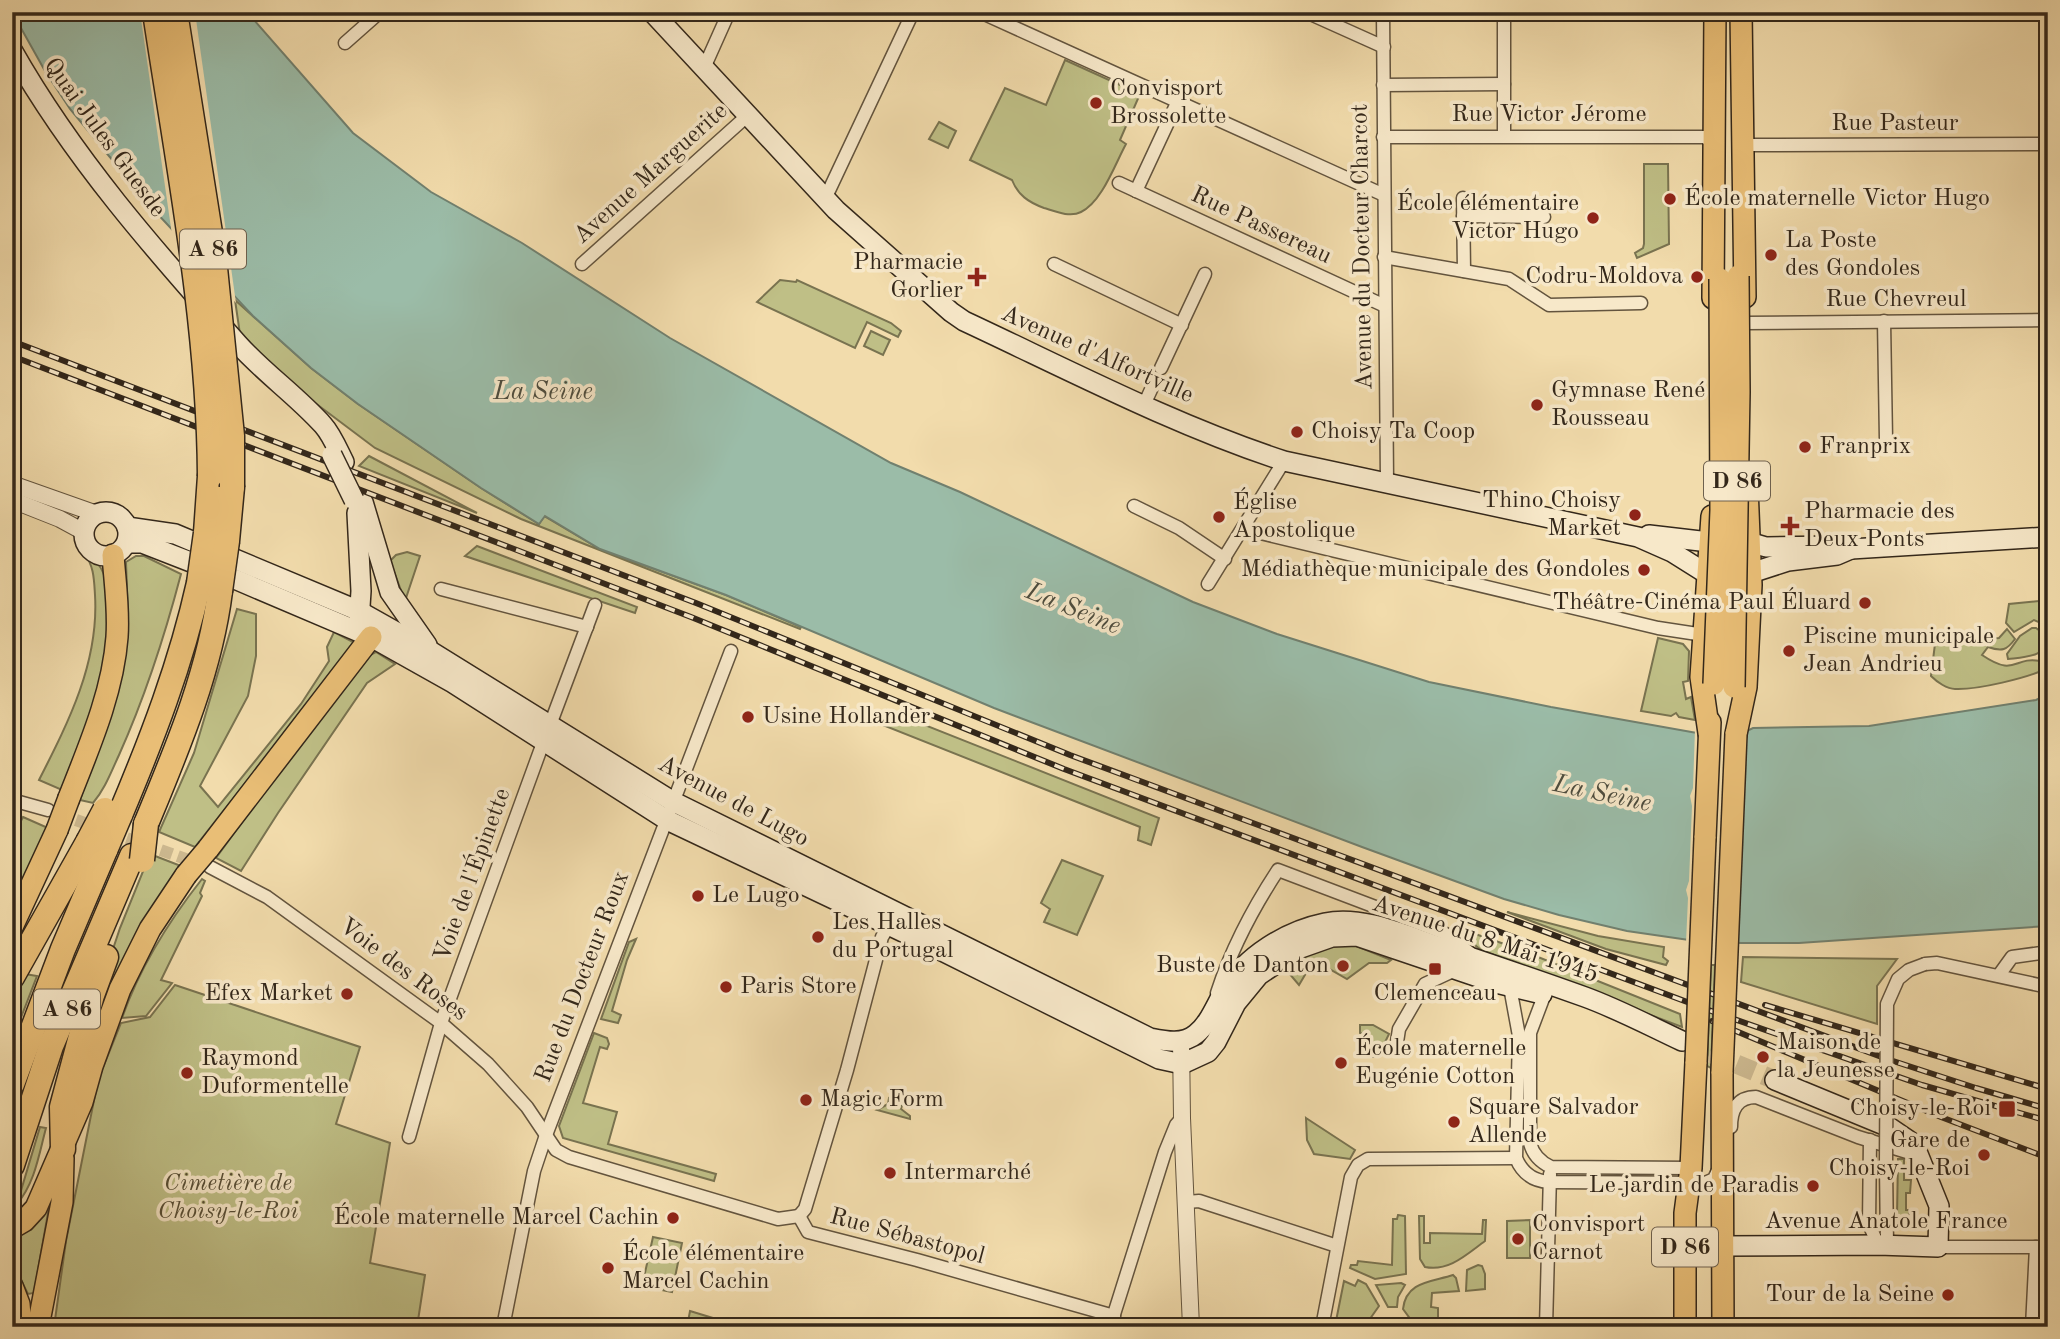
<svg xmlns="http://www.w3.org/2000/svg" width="2060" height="1339" viewBox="0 0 2060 1339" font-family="'Old Standard TT',serif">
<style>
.green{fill:#bfbf86;stroke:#797350;stroke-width:2}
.water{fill:#9bbca8;stroke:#71806f;stroke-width:2}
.pier{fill:#f2dcac}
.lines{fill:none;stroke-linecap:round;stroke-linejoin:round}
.minor-tunnel{stroke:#ccb88f;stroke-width:12;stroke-dasharray:12 6;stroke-linecap:butt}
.secondary-tunnel{stroke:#ccb88f;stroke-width:19;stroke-dasharray:19 10;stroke-linecap:butt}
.minor-casing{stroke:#63543e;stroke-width:15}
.tertiary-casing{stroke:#63543e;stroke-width:18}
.secondary-casing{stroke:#33271a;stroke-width:22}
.primary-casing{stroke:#33271a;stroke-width:24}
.motorway-casing{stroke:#33271a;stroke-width:27}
.minor{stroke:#f7e8c9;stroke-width:12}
.tertiary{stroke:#f7e8c9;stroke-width:16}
.secondary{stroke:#f7e8c9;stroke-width:19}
.primary{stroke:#e9be76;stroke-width:21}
.motorway{stroke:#e9be76;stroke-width:24}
.rail-casing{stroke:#33271a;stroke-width:6}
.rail{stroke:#f7e8c9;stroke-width:3.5;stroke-dasharray:10;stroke-linecap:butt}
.minor-bridge-casing{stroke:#63543e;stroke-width:15;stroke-linecap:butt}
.secondary-bridge-casing{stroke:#33271a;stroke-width:22;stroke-linecap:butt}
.primary-bridge-casing{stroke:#33271a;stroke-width:24;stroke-linecap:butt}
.motorway-bridge-casing{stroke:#33271a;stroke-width:27;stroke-linecap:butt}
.minor-bridge{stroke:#f7e8c9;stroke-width:12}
.secondary-bridge{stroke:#f7e8c9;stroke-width:19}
.primary-bridge{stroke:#e9be76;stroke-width:21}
.motorway-bridge{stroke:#e9be76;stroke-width:24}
.poi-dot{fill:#8f2418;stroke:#f7e8c9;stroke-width:2.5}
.labels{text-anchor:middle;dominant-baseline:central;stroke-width:7;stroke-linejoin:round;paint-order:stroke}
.shield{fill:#f7e8c9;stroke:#6e614e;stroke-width:2}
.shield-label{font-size:23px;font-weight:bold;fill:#33271a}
.poi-label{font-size:24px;fill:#33271a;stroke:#f7e8c9;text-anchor:start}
.street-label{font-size:24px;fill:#33271a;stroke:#f7e8c9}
.park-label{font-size:24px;font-style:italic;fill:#564d35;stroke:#f7e8c9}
.water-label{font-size:26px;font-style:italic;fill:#4d4c3e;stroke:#f7e8c9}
</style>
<rect width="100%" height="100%" fill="#f2dcac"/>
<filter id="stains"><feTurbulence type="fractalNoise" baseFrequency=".00286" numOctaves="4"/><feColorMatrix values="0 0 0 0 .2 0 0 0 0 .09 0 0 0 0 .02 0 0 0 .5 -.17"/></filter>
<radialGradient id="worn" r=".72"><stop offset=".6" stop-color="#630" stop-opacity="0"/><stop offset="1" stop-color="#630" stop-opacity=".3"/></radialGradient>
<g class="green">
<path d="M1065 60 1140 94 1120 140 1126 144C1115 164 1102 202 1081 212 1070 218 1054 211 1044 208 1028 202 1018 195 1012 180L970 160 1005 88 1046 105Z"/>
<polygon points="939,122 956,131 948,148 929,139"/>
<polygon points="1644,164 1668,164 1669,244 1637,258 1635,253 1643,248 1644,244"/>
<polygon points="780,280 796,282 797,280 891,323 901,331 898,337 867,322 855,348 757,302"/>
<polygon points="235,300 311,368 358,404 481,488 539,524 544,516 600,549 726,595 801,627 800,629 521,519 375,448 242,348"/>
<polygon points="871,331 890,340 883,355 864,346"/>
<polygon points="369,456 477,513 359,466"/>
<polygon points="477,546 637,607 635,613 465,556"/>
<polygon points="407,552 420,556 405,601 390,561 396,555"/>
<path d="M84 553C109 567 106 583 107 608 107 622 109 638 108 652 101 699 78 746 62 790L39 780C69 721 99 662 95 595 94 579 94 566 84 553Z"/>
<path d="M136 556H144L181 574C165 635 145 697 119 755 111 772 105 789 93 803L80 800C96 751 117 701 125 649 129 620 127 592 126 562Z"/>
<polygon points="2048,600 2048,626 2034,620 2014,632 2006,623 2009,604"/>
<polygon points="237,609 256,614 256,656 248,696 200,786 218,807 301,704 329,661 327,647 334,632 355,643 195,847 159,832 194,753"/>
<path d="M2032 628H2036L2044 634C2052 657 2024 657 2008 659L2007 654 2020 636Z"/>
<path d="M2007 629 2015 639C2007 650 2002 652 1988 647L1982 655C2016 678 2013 656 2040 661L2048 649V668C2028 678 1977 690 1955 689 1947 689 1937 682 1931 676L1935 644 1999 638Z"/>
<polygon points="1658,638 1683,644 1689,651 1688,681 1683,682 1686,699 1691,697 1695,720 1679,717 1676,713 1671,716 1641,711"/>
<polygon points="376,652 395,664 367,683 278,813 241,871 216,858 326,707 366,657"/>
<polygon points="863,710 883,719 887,710 1159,818 1151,845 1138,840 1140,827 860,716"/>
<polygon points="23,817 48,828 12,901 12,838"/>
<polygon points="150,854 181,866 111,988 100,988 120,928"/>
<polygon points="1062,860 1103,876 1077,935 1044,922 1050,909 1041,903"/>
<path d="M202 879 205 881 200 893 202 896 161 980 172 983 146 1016 122 1018C140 967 168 922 202 879Z"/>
<polygon points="1507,912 1598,936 1664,947 1663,957 1668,961 1666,965 1606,949"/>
<polygon points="1452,926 1513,947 1680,1014 1682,1027 1481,950"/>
<polygon points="636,939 627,960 612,1011 621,1015 618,1023 601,1019 629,942"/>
<polygon points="1354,945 1391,960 1387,963 1369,963 1347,979 1331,970 1312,963 1299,985 1282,965 1329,946"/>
<polygon points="1743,957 1897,959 1877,986 1877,1024 1741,982"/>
<polygon points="1711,965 1715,965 1711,1068 1707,1066"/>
<polygon points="25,974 37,976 12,1041 12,1000"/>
<polygon points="175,985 360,1047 336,1124 390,1143 370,1263 425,1275 417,1327 54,1327 66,1241 98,1080 121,1023 150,1017"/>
<polygon points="1360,1025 1373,1025 1389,1034 1378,1057 1365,1057 1365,1034 1360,1033"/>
<polygon points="594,1033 607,1038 609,1044 607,1049 600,1047 583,1103 617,1112 608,1144 716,1174 714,1181 563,1138 559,1126"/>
<polygon points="889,1098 903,1102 901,1109 910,1116 910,1119 877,1110 888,1104"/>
<polygon points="1306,1118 1355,1150 1350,1159 1314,1154 1307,1140"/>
<path d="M40 1127 46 1128C39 1154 35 1183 17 1204Z"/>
<polygon points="1898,1159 1904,1159 1904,1180 1911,1180 1910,1193 1906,1193 1906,1210 1909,1210 1909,1222 1901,1222 1901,1216 1897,1216"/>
<path d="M49 1207 34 1293 28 1294 16 1270 12 1267V1239C29 1232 39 1222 49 1207Z"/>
<polygon points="1398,1215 1405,1216 1406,1274 1375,1279 1350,1268 1351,1265 1357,1265 1358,1261 1392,1265 1393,1219 1397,1219"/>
<path d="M1419 1216H1424V1243H1430V1233L1482 1234 1483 1220H1486L1485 1241C1467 1254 1449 1272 1425 1267L1420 1259Z"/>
<polygon points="1530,1220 1530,1258 1507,1258 1507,1221"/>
<polygon points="653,1237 682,1243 672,1292 642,1286"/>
<polygon points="1478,1265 1482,1266 1485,1274 1485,1289 1466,1291 1467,1270"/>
<path d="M1453 1275 1456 1278 1459 1291 1432 1293 1431 1307 1438 1308V1327H1412L1411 1320 1403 1309C1406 1281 1432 1282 1453 1275Z"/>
<polygon points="1358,1280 1366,1284 1379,1306 1367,1323 1350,1324 1349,1320 1336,1321 1344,1281 1355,1286"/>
<polygon points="1401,1283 1405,1285 1398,1297 1397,1307 1388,1307 1376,1285"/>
<polygon points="690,1311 726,1322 725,1327 687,1327"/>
</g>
<polygon class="water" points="12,12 247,12 353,133 431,192 522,243 670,338 891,463 960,492 1193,602 1277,634 1429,682 1551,707 1697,733 1741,734 1753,728 1869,726 2036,700 2048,694 2048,926 1799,943 1741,943 1689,940 1627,931 1559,915 1504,899 1362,847 994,708 726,595 600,549 545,516 539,524 481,488 358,404 311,368 253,316 152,208 70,109 45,71"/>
<g class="pier">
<polygon points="140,12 195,12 236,303 172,235"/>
<polygon points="1695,729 1740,731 1745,736 1737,946 1686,943 1688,898 1686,890 1689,881 1692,806 1690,796 1693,788"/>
</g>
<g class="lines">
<polyline class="minor-tunnel" points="59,814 200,864"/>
<polyline class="secondary-tunnel" points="1683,1042 1775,1080"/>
<defs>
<g id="minor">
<polyline points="980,12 1384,195"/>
<polyline points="1306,12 1384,47"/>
<polyline points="1383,12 1387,482"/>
<polyline points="345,43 380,12"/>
<polyline points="704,68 729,12"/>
<polyline points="1383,85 1504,84"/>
<polyline points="1504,136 1504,12"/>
<polyline points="1383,137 1704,137 1713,142"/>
<polyline points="1743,140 1751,145 2048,144"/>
<polyline points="1119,183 1385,306"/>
<polyline points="1136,191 1177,103"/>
<polyline points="1463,198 1464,271"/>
<polyline points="825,199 913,12"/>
<polyline points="1463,216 1544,217"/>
<polyline points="1384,257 1509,279 1549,305 1641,303"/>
<polyline points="582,264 747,116"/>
<polyline points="1054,264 1182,325"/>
<polyline points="1884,321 1886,440"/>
<polyline points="1745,323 2048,320"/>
<polyline points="1161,368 1205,274"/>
<polyline points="1144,405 1154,383"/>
<polyline points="1134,506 1179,528 1225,559"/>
<polyline points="1244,529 1658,628 1704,635"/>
<polyline points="1208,584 1284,461"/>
<polyline points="441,589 587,627"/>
<polyline points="550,725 595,605"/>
<polyline points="12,800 48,810"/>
<polyline points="210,867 267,897 441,1023 488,1064 527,1107 556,1150 569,1157 778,1219 799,1216"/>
<polyline points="1925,964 1937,963 2048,987"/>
<polyline points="1999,975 2012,957 2048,952"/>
<path d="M1511 981 1510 987 1519 1036 1516 1158C1522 1173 1533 1181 1549 1182L1705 1183 1714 1179 1720 1166"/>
<path d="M1547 988 1530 1033V1143C1533 1155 1540 1162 1551 1167L1691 1168"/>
<path d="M1217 993C1231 950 1253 908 1278 870L1444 933 1470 953"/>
<polyline points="1397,1042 1399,1029 1425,984 1455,970"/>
<path d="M1731 1127C1731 1110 1737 1097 1756 1097L1858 1137 1920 1156"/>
<polyline points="409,1137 441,1023 544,740"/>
<polyline points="1870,1140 1869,1224 1878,1245"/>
<polyline points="1886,1165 1887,1245"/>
<polyline points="1187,1202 1199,1201 1337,1246"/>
<polyline points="799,1216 808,1232 917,1260 1114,1316"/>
<polyline points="799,1216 805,1209 808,1199 847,1070 882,937 889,926"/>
<polyline points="1938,1247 2048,1247"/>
<polyline points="503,1327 534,1171 546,1135 731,651"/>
<polyline points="1110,1327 1165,1152 1176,1125 1182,1118"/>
<polyline points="1322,1327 1351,1177 1358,1165 1368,1159 1516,1158"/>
<polyline points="1546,1327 1550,1174"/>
<polyline points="2032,1327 2036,1247"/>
</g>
<g id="tertiary">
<polyline points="12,484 97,514"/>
<polyline points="12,500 60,519 84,532"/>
<polyline points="1181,1041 1182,1118 1191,1327"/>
</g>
<g id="secondary">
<path d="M652 12 836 210 951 312 964 321C1069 370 1174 425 1284 461L1638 537 1672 552 1707 574 1751 573 1788 561 1837 555 1851 549"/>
<path d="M12 50C73 158 156 252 238 344 264 373 297 396 323 425 332 435 338 450 344 462"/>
<polyline points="363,502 390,592 427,645"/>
<circle cx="106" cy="534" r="22"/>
<polyline points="357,513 361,591 359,622"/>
<path d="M127 527 175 534 359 611 432 652 672 801 1150 1038C1165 1041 1183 1045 1196 1034 1210 1023 1216 1004 1225 990 1246 956 1286 931 1325 923 1364 915 1406 936 1443 948 1490 964 1538 980 1585 997 1618 1009 1650 1026 1682 1041"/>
<polyline points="1649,535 1709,542 1749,542 1766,547 1837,546 1851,549 2048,537"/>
<polyline points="127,543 142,543 237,580 371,637 453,683 667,820 922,941 1159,1059 1182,1064 1208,1052 1216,1042 1236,1003 1259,975 1298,949 1332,937 1357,936 1496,983 1542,994"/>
<polyline points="1724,1246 1878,1245 1938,1247 1939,1206 1914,1144 1889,1127 1775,1080"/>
</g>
<g id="primary">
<polyline points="1741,12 1745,297"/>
<polyline points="1713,298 1715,12"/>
<polyline points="1709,733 1701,677 1712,516"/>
<polyline points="1736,734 1746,687 1751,585 1747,487"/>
<path d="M69 798C89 747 113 692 117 637 119 609 115 583 113 555"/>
<polyline points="1705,838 1710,722"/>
<polyline points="208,849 371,637"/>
<polyline points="12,927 57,830"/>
<polyline points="1722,1072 1723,1327"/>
<polyline points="12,1228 24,1221 36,1208 82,1102 92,1066 120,989 150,929 186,875"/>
<polyline points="12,1286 19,1304 21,1327"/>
<polyline points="38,1327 62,1202 63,1158"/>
<polyline points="1685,1327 1685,1213 1691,1168 1696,1062"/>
</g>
<g id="motorway">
<polyline points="206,533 210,476"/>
<polyline points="227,541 232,487"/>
<path d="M120 815C152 739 181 664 199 583"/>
<path d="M146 824C177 749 210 672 220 591"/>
<polyline points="12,977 88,842"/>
<polyline points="12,1084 63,949 106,848"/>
<polyline points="63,1149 62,1107 92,995 106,957"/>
<polyline points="12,1165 51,1046 132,856"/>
</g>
</defs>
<use href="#minor" class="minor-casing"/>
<use href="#tertiary" class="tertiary-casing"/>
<use href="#secondary" class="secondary-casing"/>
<use href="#primary" class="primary-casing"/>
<use href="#motorway" class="motorway-casing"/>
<use href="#minor" class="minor"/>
<use href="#tertiary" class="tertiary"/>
<use href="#secondary" class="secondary"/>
<use href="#primary" class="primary"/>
<use href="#motorway" class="motorway"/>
<defs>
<g id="rail">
<polyline points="12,341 696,603 1070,755 1887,1059 1976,1088 2048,1109"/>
<polyline points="12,356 691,617 1064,769 1714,1012 1922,1085 2048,1121"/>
<polyline points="1765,1005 2048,1089"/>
<polyline points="1712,1021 1941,1117 2048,1158"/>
</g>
</defs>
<use href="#rail" class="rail-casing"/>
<use href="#rail" class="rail"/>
<defs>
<polyline id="minor-bridge" points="1886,1165 1887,1004 1898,979 1909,970 1925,964"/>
<polyline id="secondary-bridge" points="332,455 354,500"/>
<g id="primary-bridge">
<polyline points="1714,684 1721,510 1720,279"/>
<polyline points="1734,687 1739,392 1738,276"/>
<polyline points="57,830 69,798"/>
<polyline points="186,875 208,849"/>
<polyline points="1696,1062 1705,838"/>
<polyline points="1722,1072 1736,734"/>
</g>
<g id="motorway-bridge">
<path d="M155 12C178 165 209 322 210 476"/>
<polyline points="175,12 214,258 232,436 232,487"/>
<polyline points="199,583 206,533"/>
<polyline points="220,591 227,541"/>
<polyline points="88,842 105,810"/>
<polyline points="106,848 120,815"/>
<polyline points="142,860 146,824"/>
</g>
</defs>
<use href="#minor-bridge" class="minor-bridge-casing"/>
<use href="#secondary-bridge" class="secondary-bridge-casing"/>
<use href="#primary-bridge" class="primary-bridge-casing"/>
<use href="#motorway-bridge" class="motorway-bridge-casing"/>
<use href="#minor-bridge" class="minor-bridge"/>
<use href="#secondary-bridge" class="secondary-bridge"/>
<use href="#primary-bridge" class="primary-bridge"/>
<use href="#motorway-bridge" class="motorway-bridge"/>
</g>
<g class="poi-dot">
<circle cx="1096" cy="103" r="7"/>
<circle cx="1670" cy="199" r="7"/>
<circle cx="1593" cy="218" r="7"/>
<circle cx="1771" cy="255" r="7"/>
<path d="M973.5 266.5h7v7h7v7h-7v7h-7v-7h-7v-7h7z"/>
<circle cx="1697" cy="277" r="7"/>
<circle cx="1537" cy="405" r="7"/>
<circle cx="1297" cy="432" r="7"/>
<circle cx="1805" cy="447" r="7"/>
<circle cx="1635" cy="515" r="7"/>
<circle cx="1219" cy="517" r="7"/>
<path d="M1786.5 515.5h7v7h7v7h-7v7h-7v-7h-7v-7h7z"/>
<circle cx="1644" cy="570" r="7"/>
<circle cx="1865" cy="603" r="7"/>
<circle cx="1789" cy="651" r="7"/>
<circle cx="748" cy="717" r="7"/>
<circle cx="698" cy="896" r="7"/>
<circle cx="818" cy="937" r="7"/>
<circle cx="1343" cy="966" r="7"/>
<rect x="1428" y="962" width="14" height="14" rx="3.5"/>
<circle cx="726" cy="987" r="7"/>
<circle cx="347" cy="994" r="7"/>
<circle cx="1763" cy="1057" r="7"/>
<circle cx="1341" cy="1063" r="7"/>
<circle cx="187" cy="1073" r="7"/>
<circle cx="806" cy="1100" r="7"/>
<rect x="1998" y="1100" width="18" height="18" rx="3.5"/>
<circle cx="1454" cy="1122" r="7"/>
<circle cx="1984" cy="1155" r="7"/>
<circle cx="890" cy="1173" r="7"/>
<circle cx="1813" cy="1186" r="7"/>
<circle cx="673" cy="1218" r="7"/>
<circle cx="1518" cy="1239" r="7"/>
<circle cx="608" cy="1268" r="7"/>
<circle cx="1948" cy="1295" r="7"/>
</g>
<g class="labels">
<g class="shield">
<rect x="180" y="229.5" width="66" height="39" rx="5"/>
<rect x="1704" y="461.5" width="66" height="39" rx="5"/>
<rect x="34" y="989.5" width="66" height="39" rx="5"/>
<rect x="1652" y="1227.5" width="66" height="39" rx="5"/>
</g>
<g class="shield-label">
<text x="213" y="249">A 86</text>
<text x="1737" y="481">D 86</text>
<text x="67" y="1009">A 86</text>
<text x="1685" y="1247">D 86</text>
</g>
<g class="poi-label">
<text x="1110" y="89">Convisport<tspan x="1110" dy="28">Brossolette</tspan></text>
<text x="1684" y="199">École maternelle Victor Hugo</text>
<text x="1579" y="204" text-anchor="end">École élémentaire<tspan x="1579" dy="28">Victor Hugo</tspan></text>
<text x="1785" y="241">La Poste<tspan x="1785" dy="28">des Gondoles</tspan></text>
<text x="963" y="263" text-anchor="end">Pharmacie<tspan x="963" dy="28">Gorlier</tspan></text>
<text x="1683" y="277" text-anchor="end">Codru-Moldova</text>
<text x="1551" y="391">Gymnase René<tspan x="1551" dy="28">Rousseau</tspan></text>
<text x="1311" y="432">Choisy Ta Coop</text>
<text x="1819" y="447">Franprix</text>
<text x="1621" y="501" text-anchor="end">Thino Choisy<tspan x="1621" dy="28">Market</tspan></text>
<text x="1233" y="503">Église<tspan x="1233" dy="28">Apostolique</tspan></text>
<text x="1804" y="512">Pharmacie des<tspan x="1804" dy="28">Deux Ponts</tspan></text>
<text x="1630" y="570" text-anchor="end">Médiathèque municipale des Gondoles</text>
<text x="1851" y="603" text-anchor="end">Théâtre-Cinéma Paul Éluard</text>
<text x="1803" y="637">Piscine municipale<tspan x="1803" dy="28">Jean Andrieu</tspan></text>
<text x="762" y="717">Usine Hollander</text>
<text x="712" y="896">Le Lugo</text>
<text x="832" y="923">Les Halles<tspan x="832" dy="28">du Portugal</tspan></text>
<text x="1329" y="966" text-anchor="end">Buste de Danton</text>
<text x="740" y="987">Paris Store</text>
<text x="333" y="994" text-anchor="end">Efex Market</text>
<text x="1435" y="994" text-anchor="middle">Clemenceau</text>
<text x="1777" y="1043">Maison de<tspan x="1777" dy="28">la Jeunesse</tspan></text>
<text x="1355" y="1049">École maternelle<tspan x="1355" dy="28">Eugénie Cotton</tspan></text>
<text x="201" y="1059">Raymond<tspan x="201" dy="28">Duformentelle</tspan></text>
<text x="820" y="1100">Magic Form</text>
<text x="1468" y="1108">Square Salvador<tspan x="1468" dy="28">Allende</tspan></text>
<text x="1991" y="1109" text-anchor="end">Choisy-le-Roi</text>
<text x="1970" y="1141" text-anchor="end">Gare de<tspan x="1970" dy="28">Choisy-le-Roi</tspan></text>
<text x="904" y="1173">Intermarché</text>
<text x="1799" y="1186" text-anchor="end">Le jardin de Paradis</text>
<text x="659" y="1218" text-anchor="end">École maternelle Marcel Cachin</text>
<text x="1532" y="1225">Convisport<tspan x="1532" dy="28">Carnot</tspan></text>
<text x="622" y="1254">École élémentaire<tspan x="622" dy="28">Marcel Cachin</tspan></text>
<text x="1934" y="1295" text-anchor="end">Tour de la Seine</text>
</g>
<g class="street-label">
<text x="1549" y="115">Rue Victor Jérome</text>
<text x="1895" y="124">Rue Pasteur</text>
<text transform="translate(104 138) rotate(54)">Quai Jules Guesde</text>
<text transform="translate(651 174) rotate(-42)">Avenue Marguerite</text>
<text transform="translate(1261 226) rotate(25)">Rue Passereau</text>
<text transform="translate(1363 247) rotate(-91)">Avenue du Docteur Charcot</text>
<text x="1896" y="300">Rue Chevreul</text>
<text transform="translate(1097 355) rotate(24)">Avenue d'Alfortville</text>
<text transform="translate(733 802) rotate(28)">Avenue de Lugo</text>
<text transform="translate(473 875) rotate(-70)">Voie de l'Épinette</text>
<text transform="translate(1485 940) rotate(18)">Avenue du 8 Mai 1945</text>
<text transform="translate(403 970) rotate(37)">Voie des Roses</text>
<text transform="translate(583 977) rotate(-69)">Rue du Docteur Roux</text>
<text x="1886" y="1222">Avenue Anatole France</text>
<text transform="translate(907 1237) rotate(15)">Rue Sébastopol</text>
</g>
<g class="park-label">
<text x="228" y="1184">Cimetière de<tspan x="228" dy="28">Choisy-le-Roi</tspan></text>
</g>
<g class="water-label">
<text x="543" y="392">La Seine</text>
<text transform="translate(1073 609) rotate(22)">La Seine</text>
<text transform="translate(1602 794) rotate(12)">La Seine</text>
</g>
</g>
<rect width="2060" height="1339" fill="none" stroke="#f2dcac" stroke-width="42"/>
<rect x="14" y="14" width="2032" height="1311" fill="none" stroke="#33271a" stroke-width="3.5"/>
<rect x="21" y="21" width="2018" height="1297" fill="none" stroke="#33271a" stroke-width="2"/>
<rect width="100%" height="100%" filter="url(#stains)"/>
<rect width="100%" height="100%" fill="url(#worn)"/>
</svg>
